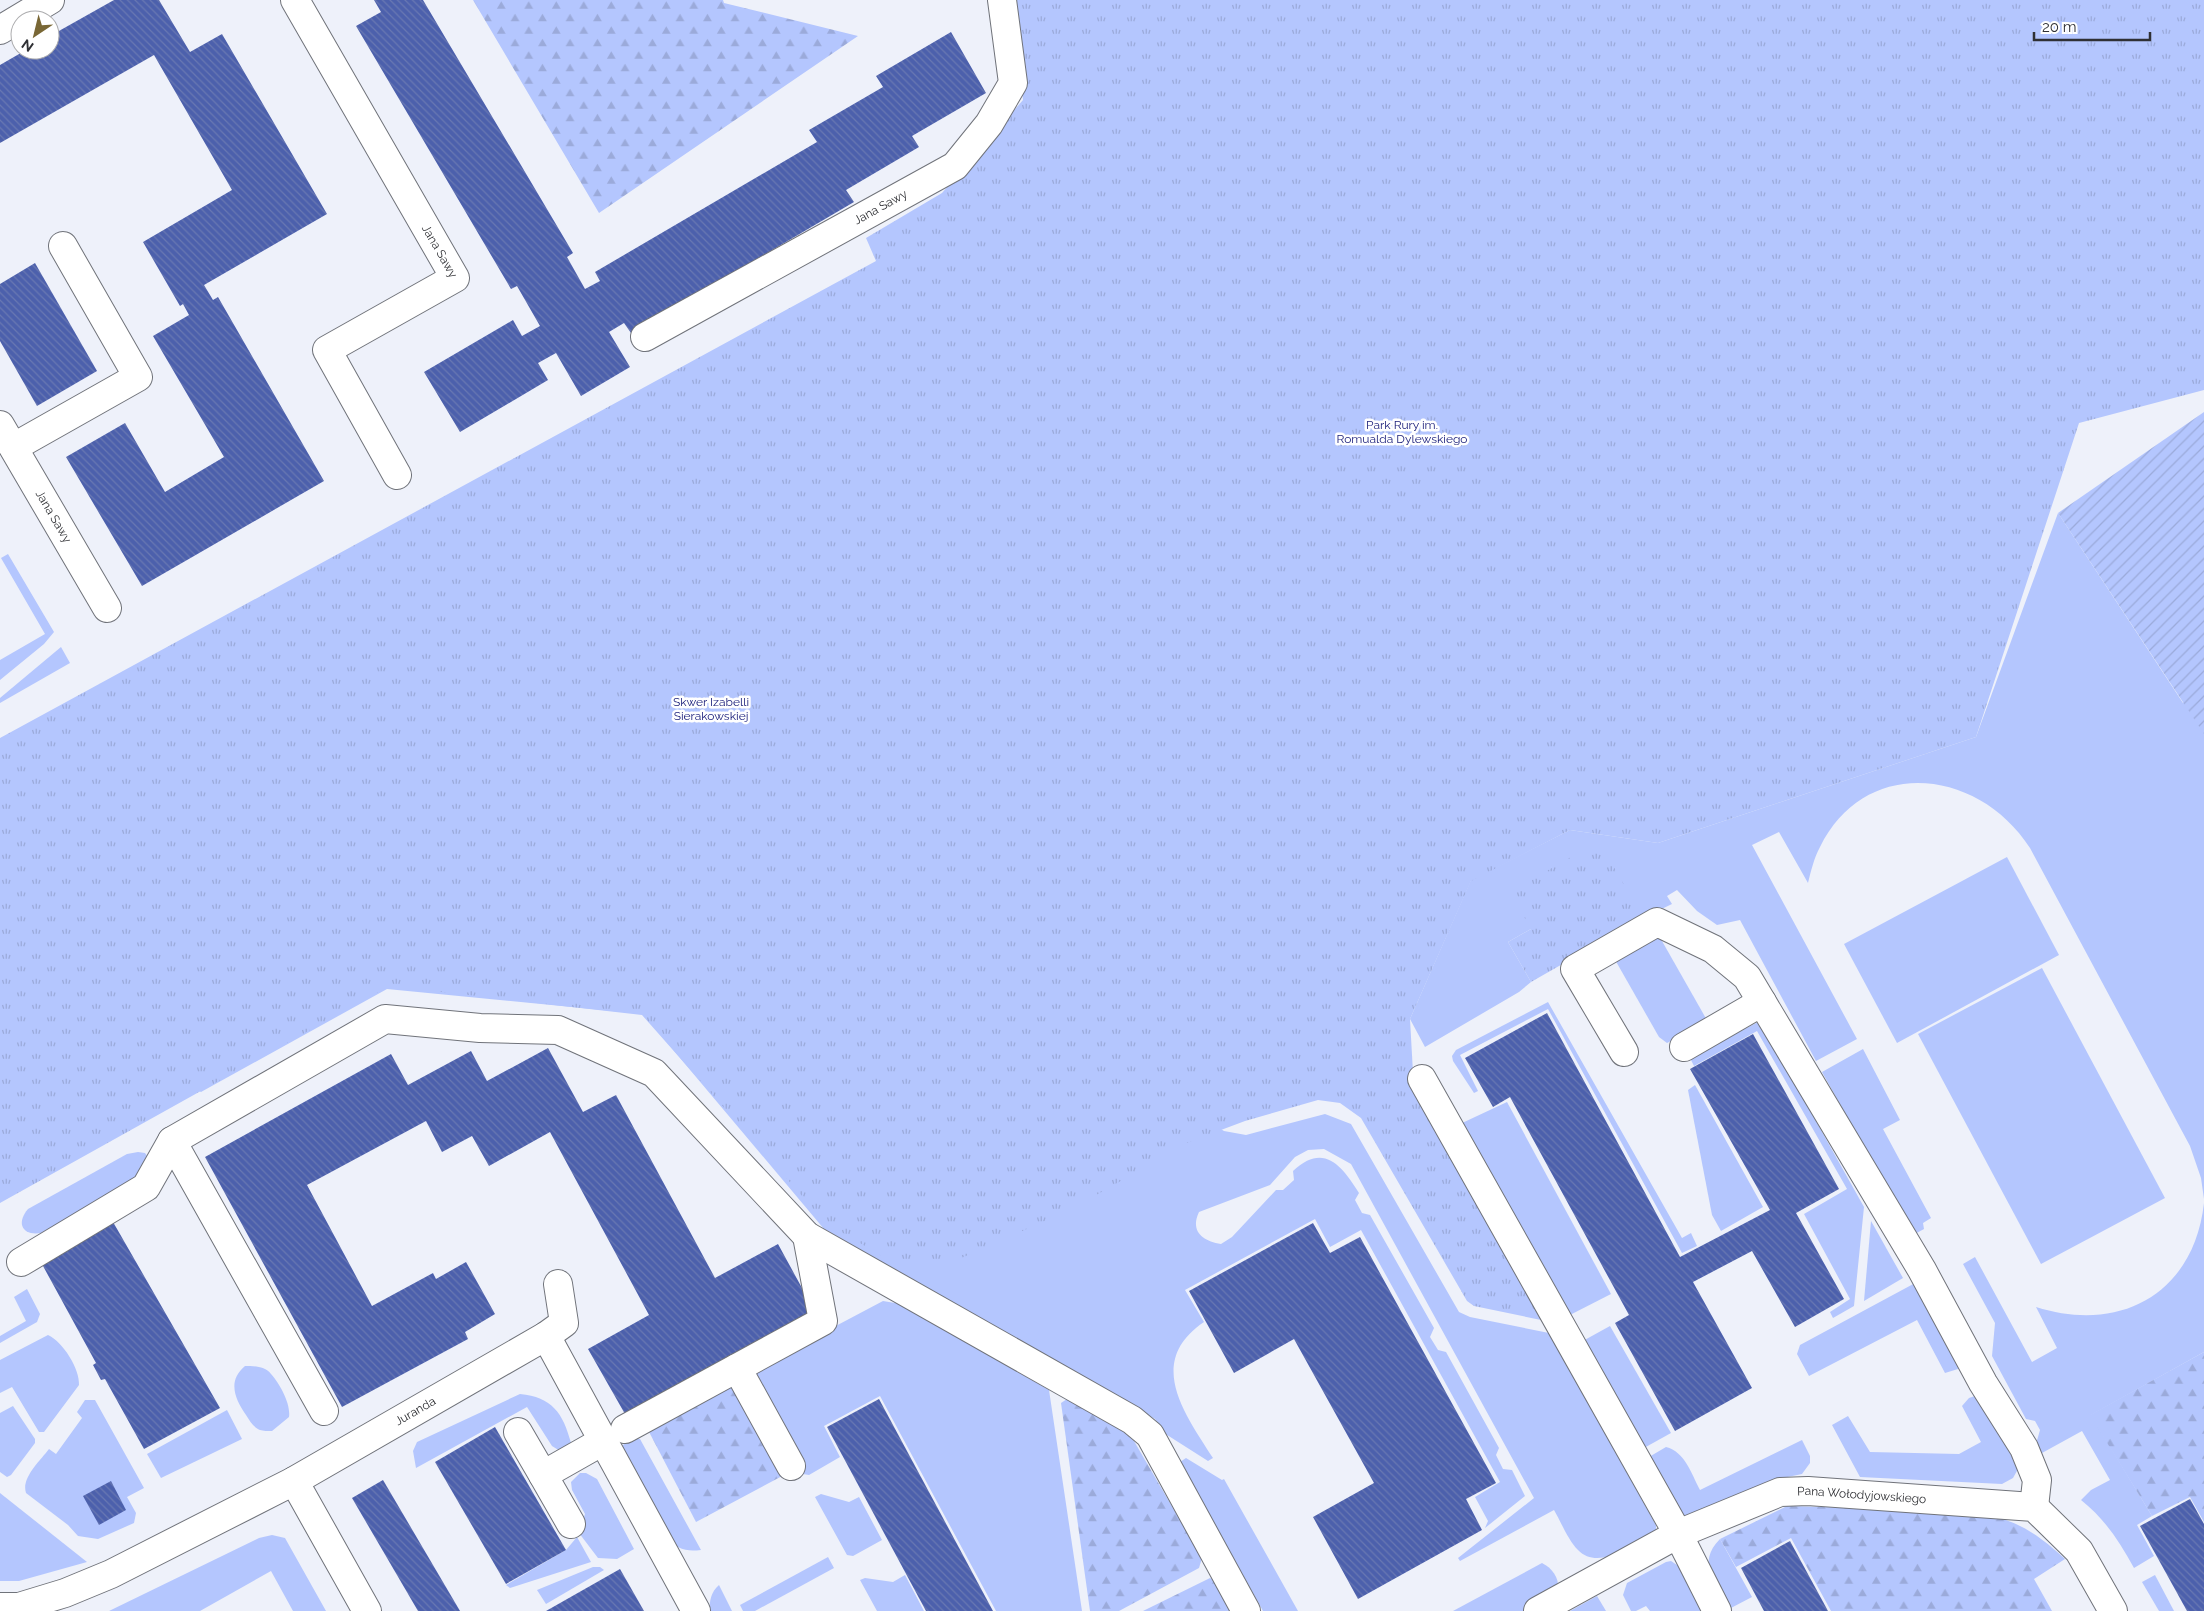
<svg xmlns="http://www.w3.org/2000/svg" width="2204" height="1611" viewBox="0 0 2204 1611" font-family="Raleway,sans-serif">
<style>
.grass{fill:#b4c6fe}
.forest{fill:url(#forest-firs)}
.park{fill:url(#park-tufts)}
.garden{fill:url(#garden-furrows)}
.building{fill:url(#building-back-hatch)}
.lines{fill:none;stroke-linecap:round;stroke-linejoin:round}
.minor-casing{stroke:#70737a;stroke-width:30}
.minor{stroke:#fff;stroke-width:28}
.labels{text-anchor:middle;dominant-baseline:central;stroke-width:5;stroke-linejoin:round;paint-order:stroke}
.street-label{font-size:12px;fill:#2f3034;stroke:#fff}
.park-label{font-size:12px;fill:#171b78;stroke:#fff}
</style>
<defs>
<pattern id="forest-firs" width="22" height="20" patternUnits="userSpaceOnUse" patternTransform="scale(1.25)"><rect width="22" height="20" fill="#b4c6fe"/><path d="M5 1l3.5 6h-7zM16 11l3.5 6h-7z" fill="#9baada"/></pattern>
<pattern id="park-tufts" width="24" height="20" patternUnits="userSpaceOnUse" patternTransform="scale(1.25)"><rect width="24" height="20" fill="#b4c6fe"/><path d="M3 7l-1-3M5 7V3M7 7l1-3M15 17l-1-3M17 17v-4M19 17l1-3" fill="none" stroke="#9baada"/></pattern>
<pattern id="garden-furrows" width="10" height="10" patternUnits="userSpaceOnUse" patternTransform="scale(1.25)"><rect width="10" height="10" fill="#b4c6fe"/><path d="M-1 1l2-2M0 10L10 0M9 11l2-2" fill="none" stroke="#9baada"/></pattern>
<pattern id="building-back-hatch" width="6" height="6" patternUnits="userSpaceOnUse" patternTransform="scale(1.25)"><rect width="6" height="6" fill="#4c60ac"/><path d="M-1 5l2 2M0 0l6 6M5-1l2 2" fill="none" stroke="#6978b2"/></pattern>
</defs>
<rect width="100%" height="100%" fill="#eef1fa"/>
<g class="grass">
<path d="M2058 513 2183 703 2204 689V1199L2201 1178 2190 1146 2030 848C1979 768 1865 755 1820 847 1814 858 1811 871 1808 883L1779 832 1752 845 1857 1039 1816 1061 1740 920 1717 925 1697 911 1677 890 1667 896 1672 904 1643 918 1531 929 1508 942 1531 982 1519 992 1425 1047 1410 1019 1471 880 1570 830 1658 843 1976 737Z"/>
<polygon points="8,554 54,632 44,644 0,680 0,660 45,634 1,558"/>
<polygon points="61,647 70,663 0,703 0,698"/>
<polygon points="2007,857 2059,955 1897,1043 1844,944"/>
<path d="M309 867 1216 1126 1224 1131 1246 1135 1325 1114 1351 1124 1459 1312 1470 1317 1549 1333 1656 1525V1533C1635 1543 1599 1572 1578 1550 1568 1540 1561 1522 1554 1510L1460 1561 1458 1558 1534 1498 1351 1164 1324 1149 1308 1150 1295 1157 1270 1185 1199 1212C1190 1231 1202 1241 1221 1244L1232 1237 1276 1190H1283L1294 1180 1293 1171C1324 1142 1342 1166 1359 1193L1355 1200 1362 1213 1370 1215 1434 1328 1430 1337 1438 1350 1446 1352 1499 1448 1496 1455 1503 1469 1512 1470 1525 1496 1485 1528 1488 1521 1475 1497 1500 1482 1361 1230 1330 1247 1315 1219 1185 1290 1204 1322C1145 1362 1185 1414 1213 1458L1208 1461 1164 1433 1155 1419 824 1229 643 1014 387 989 201 1092 195 1088Z"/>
<polygon points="1658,934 1708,1022 1667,1043 1659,1037 1614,958"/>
<polygon points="2042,968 2165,1198 2041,1264 1918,1034"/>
<polygon points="1548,1002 1682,1238 1691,1233 1697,1246 1682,1253 1548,1009 1460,1055 1478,1091 1474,1093 1453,1061 1452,1056 1456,1050"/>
<polygon points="1760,1021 1864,1207 1854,1306 1833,1318 1830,1312 1850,1299 1804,1214 1847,1189 1757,1031 1694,1066 1690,1058"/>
<polygon points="1863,1049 1900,1120 1883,1129 1931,1218 1923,1223 1924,1229 1913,1235 1822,1072"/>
<polygon points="1695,1085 1763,1207 1721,1231 1712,1215 1688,1090"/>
<polygon points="1507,1102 1611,1294 1566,1317 1460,1124"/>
<path d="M138 1152 145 1153 150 1160 145 1175 41 1233C22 1236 16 1223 28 1209L127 1154Z"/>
<path d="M2204 1203V1352L2091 1415 2152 1516 2137 1525 2154 1556 2134 1568C2119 1541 2105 1519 2081 1500L2091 1490 2110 1480 2082 1431 2042 1453 2036 1444 2040 1430 2035 1421 2026 1419 1992 1356 1995 1323 1963 1264 1975 1257 2032 1362 2057 1348 2036 1307C2121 1334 2194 1293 2204 1203Z"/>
<polygon points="1871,1221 1903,1278 1864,1301"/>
<polygon points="1917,1282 1961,1364 1958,1369 1945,1373 1917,1320 1809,1376 1797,1354 1800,1345"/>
<polygon points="27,1289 40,1314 37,1322 0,1343 0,1336 26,1321 14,1297"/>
<polygon points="883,1301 901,1304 1049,1390 1082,1611 996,1611 880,1396 824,1426 840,1457 809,1475 803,1474 755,1384 754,1375 758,1367"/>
<polygon points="1610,1326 1671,1433 1644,1448 1581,1342"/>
<path d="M48 1335C63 1342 80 1369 79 1385L44 1432H39L12 1387 0 1393V1360Z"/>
<path d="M245 1366C253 1366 265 1366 271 1374 280 1384 291 1404 289 1417L272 1431C268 1431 263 1431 260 1430 253 1427 250 1421 246 1415 235 1399 227 1381 245 1366Z"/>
<path d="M520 1394C552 1397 563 1413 571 1443L567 1449 560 1451 552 1446 527 1407 416 1468 413 1451 417 1442Z"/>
<polygon points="1975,1396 1980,1398 2017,1462 2018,1469 2013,1478 2002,1484 1860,1477 1832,1425 1848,1416 1870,1452 1959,1454 1981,1442 1962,1406 1969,1398"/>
<path d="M85 1400H95L144 1488 127 1497 136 1513 134 1523 98 1539 78 1536 68 1525 26 1493C21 1478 40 1461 49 1449L56 1454 82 1418 77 1412Z"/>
<polygon points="13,1406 35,1439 35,1443 11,1475 7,1477 0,1472 0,1413"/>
<polygon points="227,1410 242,1439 161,1478 147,1454"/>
<path d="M633 1438 640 1439 701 1550C692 1551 686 1551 678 1547 660 1536 632 1471 620 1451L623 1445Z"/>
<path d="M1802 1440 1810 1456V1463L1802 1474 1778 1479 1683 1519 1649 1457 1666 1447C1685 1452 1691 1473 1700 1490Z"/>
<polygon points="1186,1458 1222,1480 1224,1479 1298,1611 1263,1611 1180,1462"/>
<polygon points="580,1473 586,1473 597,1479 634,1549 617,1559 598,1558 579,1533 585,1514 572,1490 571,1482"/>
<polygon points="0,1493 87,1562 19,1581 0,1581"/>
<polygon points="821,1494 849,1502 859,1497 882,1540 853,1556 847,1555 815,1497"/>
<polygon points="272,1535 285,1538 326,1611 293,1611 271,1571 200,1611 109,1611 259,1538"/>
<polygon points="577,1537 591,1562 510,1588 506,1585 566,1550"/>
<path d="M1720 1539 1752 1597 1729 1609C1715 1584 1696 1563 1720 1539Z"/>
<polygon points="828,1557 834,1568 755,1611 743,1611 740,1605"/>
<polygon points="1671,1561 1680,1567 1704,1611 1650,1611 1646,1606 1636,1611 1631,1611 1623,1595 1627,1583 1666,1562"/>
<path d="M1542 1563C1554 1569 1560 1580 1558 1593L1525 1611H1453Z"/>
<polygon points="593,1567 600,1567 604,1570 546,1604 537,1590"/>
<polygon points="905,1575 924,1611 877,1611 860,1580 865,1578 893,1582"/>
<polygon points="2155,1575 2174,1611 2159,1611 2142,1582"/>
<path d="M719 1585 732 1611H710C709 1601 711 1592 719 1585Z"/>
<polygon points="1597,1596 1606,1611 1570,1611"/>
</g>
<g class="forest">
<polygon points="473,0 723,0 724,3 858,36 599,213"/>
<polygon points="2204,1352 2204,1522 2190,1497 2152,1516 2090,1415"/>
<polygon points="734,1385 784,1475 696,1522 647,1428"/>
<polygon points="1067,1399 1124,1432 1134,1441 1202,1558 1199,1568 1119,1611 1090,1611 1061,1403"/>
<path d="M1787 1506 1967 1511C2010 1517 2033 1529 2065 1559L2034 1579 2052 1611H1831L1791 1538 1736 1567 1720 1539Z"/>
<polygon points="1210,1578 1214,1580 1231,1611 1143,1611"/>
</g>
<g class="park">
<polygon points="1014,0 2204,0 2204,390 2079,423 1976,737 1658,843 1570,830 1471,881 1410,1019 1414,1091 1541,1320 1474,1306 1467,1301 1361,1118 1340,1103 1318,1100 1245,1121 1189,1142 1070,1210 950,1263 887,1259 826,1223 642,1015 389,986 0,1203 0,738 876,261 866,238 942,193 1023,100"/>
<polygon points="1599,841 1643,918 1531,982 1508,942 1531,929 1510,892"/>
</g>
<polygon class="garden" points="2204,412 2204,734 2058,513"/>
<g class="building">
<polygon points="114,0 159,0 190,52 222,34 327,214 204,285 213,300 218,297 324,481 142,586 66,457 125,423 165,492 224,457 153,336 189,315 183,304 180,306 143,242 232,190 154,55 0,143 0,65 26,50 50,50 50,36"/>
<polygon points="374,0 423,0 573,253 567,257 585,289 600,281 595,272 817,142 809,130 883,87 876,76 951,32 986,93 912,136 919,147 846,190 854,202 631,333 624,323 609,332 630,367 581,396 556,353 538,363 548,380 460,432 424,372 513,320 522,336 540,326 517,286 511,289 356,26 381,12"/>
<polygon points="35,263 97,371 37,406 0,341 0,284"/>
<polygon points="1547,1013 1680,1257 1770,1210 1690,1069 1753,1034 1839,1189 1796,1213 1844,1299 1795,1327 1752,1251 1693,1282 1752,1388 1675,1431 1615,1323 1629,1315 1510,1097 1493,1107 1465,1058"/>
<polygon points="548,1048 583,1112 616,1095 715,1278 778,1244 814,1310 625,1414 588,1349 649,1315 550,1132 489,1166 472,1136 442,1152 426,1121 307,1185 372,1306 433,1273 436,1279 466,1262 495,1314 465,1332 468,1339 342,1407 205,1157 391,1054 408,1085 471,1051 487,1081"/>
<polygon points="109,1215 220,1408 144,1449 105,1379 101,1380 93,1365 96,1363 37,1255"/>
<polygon points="1313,1223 1330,1253 1360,1237 1496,1483 1466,1499 1482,1530 1358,1599 1313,1517 1374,1483 1294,1339 1234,1373 1189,1291"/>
<polygon points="879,1399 993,1611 926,1611 827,1427"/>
<polygon points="495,1427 566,1550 506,1584 435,1462"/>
<polygon points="383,1480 460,1611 418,1611 352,1498"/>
<polygon points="111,1481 126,1510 99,1525 83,1496"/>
<polygon points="2190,1499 2204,1524 2204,1611 2187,1611 2140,1526"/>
<polygon points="1790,1541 1828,1611 1764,1611 1741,1568"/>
<polygon points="620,1569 644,1611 546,1611"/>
</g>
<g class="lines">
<defs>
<g id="minor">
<path id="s1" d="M295 0 455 278 327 350 397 475"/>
<polyline points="0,30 50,0"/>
<path id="s2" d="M645 337 955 166 989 124 1013 83 1002 0"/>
<path id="s3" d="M0 425 107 608"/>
<polyline points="14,447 138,377 63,246"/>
<polyline points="1684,1047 1762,1002"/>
<polyline points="1624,1052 1575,969 1657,922 1713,949 1747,977 1922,1270 1983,1383 2024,1448 2037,1480 2034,1507"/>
<polyline points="1422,1079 1678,1534 1717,1611"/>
<polyline points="21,1262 146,1187 172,1141"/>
<polyline points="546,1336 696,1611"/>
<polyline points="737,1368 791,1466"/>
<polyline points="324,1411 172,1141 385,1019 480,1028 558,1030 654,1073 807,1236 1132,1420 1150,1435 1246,1611"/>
<polyline points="625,1429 823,1321 807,1236"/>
<polyline points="518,1432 543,1475"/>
<polyline points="294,1481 367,1611"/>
<polyline points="571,1524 543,1475 603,1441"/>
<path id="s4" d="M0 1607H19L65 1593 111 1574 294 1481 546 1336 564 1323 558 1284"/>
<path id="s5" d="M1538 1611 1678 1534 1780 1492 1808 1491 2034 1507 2079 1551 2113 1611"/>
</g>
</defs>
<use href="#minor" class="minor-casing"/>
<use href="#minor" class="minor"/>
</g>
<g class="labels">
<g class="street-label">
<text stroke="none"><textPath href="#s2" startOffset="269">Jana Sawy</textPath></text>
<text stroke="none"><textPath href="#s1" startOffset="290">Jana Sawy</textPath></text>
<text stroke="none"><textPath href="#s3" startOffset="106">Jana Sawy</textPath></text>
<text stroke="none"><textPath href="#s4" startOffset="462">Juranda</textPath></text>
<text stroke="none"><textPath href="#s5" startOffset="352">Pana Wołodyjowskiego</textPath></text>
</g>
<g class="park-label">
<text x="1402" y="425">Park Rury im.<tspan x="1402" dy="14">Romualda Dylewskiego</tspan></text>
<text x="711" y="702">Skwer Izabelli<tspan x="711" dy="14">Sierakowskiej</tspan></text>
</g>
</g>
<g transform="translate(35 35) rotate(215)"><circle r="24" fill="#ffffff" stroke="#acacae"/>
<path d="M0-4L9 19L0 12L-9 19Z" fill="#796735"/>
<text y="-8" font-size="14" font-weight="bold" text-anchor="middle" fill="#2f3034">N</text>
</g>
<path d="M2034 32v8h116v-8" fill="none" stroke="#2f3034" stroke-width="2.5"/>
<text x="2042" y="32" font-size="15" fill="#2f3034" stroke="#ffffff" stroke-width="4" paint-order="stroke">20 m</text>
</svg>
